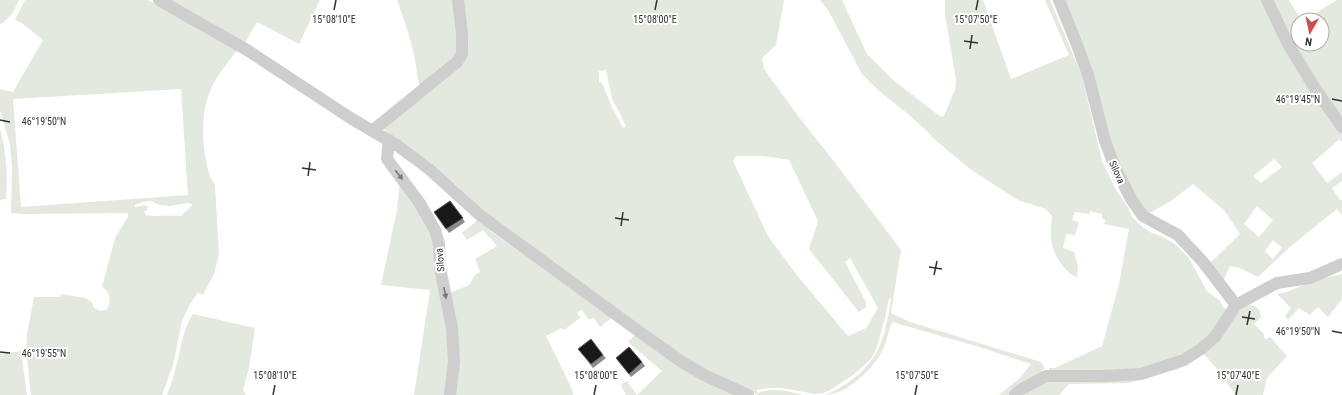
<svg xmlns="http://www.w3.org/2000/svg" width="1342" height="395" viewBox="0 0 1342 395" font-family="'Roboto Condensed',sans-serif">
<style>
.green{fill:#e3e9de;fill-rule:evenodd}
.lines{fill:none;stroke-linecap:round;stroke-linejoin:round}
.minor{stroke:#cecece;stroke-width:12}
.wall{fill:#8c8c8c}
.building{fill:#181818;stroke:#5d5d5d}
.oneway{fill:#787878}
.ticks{fill:none;stroke:#313131;stroke-width:1.5}
.labels{text-anchor:middle;dominant-baseline:central;stroke-width:4;stroke-linejoin:round;paint-order:stroke}
.street-label{font-size:10px;fill:#313131;stroke:#fff}
.ticks-label{font-size:10px;text-anchor:middle;fill:#313131;stroke:#fff;stroke-width:4;stroke-linejoin:round;paint-order:stroke}
</style>
<rect width="100%" height="100%" fill="#fff"/>
<g class="green">
<path d="M0 0H19C14 10 11 19 0 24Z"/>
<path d="M25 0H148L238 49C231 59 223 68 216 79 199 107 201 143 209 174 210 178 213 181 215 185L219 255 214 274 203 295 198 293 190 304 182 321 173 365 162 395H31L26 349 27 334 34 297H60L61 294 85 298 92 302 94 308 100 311 106 310C112 303 111 291 102 287L115 238 128 217V213L22 214 11 213 12 168 10 144 0 110V89L13 92 43 40 22 23 15 20ZM181 89 188 195 21 207 13 99ZM146 201H151L160 205 170 206 188 203 192 204 191 207 181 216C169 215 157 217 146 215L144 212 147 210 148 207 145 205 135 207V205Z"/>
<polygon points="168,0 320,0 299,44 257,22 245,43"/>
<path d="M397 0H457L460 50 421 90C417 81 417 70 415 60 411 39 404 20 397 0Z"/>
<path d="M462 0H784L776 45 762 58 764 69 798 116 833 160 901 250 891 313 910 322 1041 362 1045 368 1040 373 1010 395H999L1020 378 1031 364 976 346 892 322C888 332 886 346 880 355 869 372 846 395 824 395 833 392 841 387 849 382 881 359 885 336 891 299L889 298 885 318 877 347 871 359 853 375 832 389 824 393 815 394 782 388H768L756 390 758 393C773 387 788 391 803 395H758L704 369 681 356 485 213 463 191 430 162 386 133 384 128 456 67ZM606 70 612 99 621 115 626 127 623 128 611 105 602 83 599 82V71ZM736 156H763L789 160 818 221 809 249 859 312 866 307V302L845 262 850 258 878 308 866 328 848 336 796 274 768 236 733 161Z"/>
<path d="M820 0H842L867 54 893 80 941 117 944 116 955 90 956 79 945 15V0H983L1011 79 1069 55 1045 0H1050L1082 76 1102 161 1115 188 1129 209 1132 217 1140 225 1152 233 1163 237 1175 244 1188 257 1207 291 1219 300 1224 308 1231 311 1222 323 1191 354 1148 371H1049V368H1055L1102 346 1119 284 1129 229 1104 224 1105 220 1102 218V214L1090 211 1089 214 1075 212 1072 220 1079 222 1075 235 1066 234 1063 248 1074 252 1078 267 1077 277C1065 273 1055 256 1052 245 1050 235 1051 225 1052 216L1046 209 1018 200 970 169 933 138 930 134 908 114 879 91 862 74 828 10Z"/>
<path d="M1062 0H1262L1342 131V142L1340 139 1312 163 1327 183 1342 172V181L1332 188 1340 200H1342V215L1337 209 1291 246 1258 277 1240 268 1230 266 1222 284 1209 264 1240 234 1224 210 1193 184 1171 201 1146 215 1126 186ZM1274 159 1282 167 1261 183 1253 176ZM1257 206 1273 220 1259 237 1244 224ZM1273 240 1282 248 1273 259 1265 251Z"/>
<polygon points="1269,0 1289,0 1301,20 1298,20 1298,44 1322,44 1322,20 1305,20 1337,0 1342,0 1342,120 1313,81"/>
<path d="M0 128C6 152 8 174 6 199L0 200Z"/>
<polygon points="400,181 428,220 449,325 448,395 414,395 430,290 381,285 397,210"/>
<polygon points="479,219 492,232 611,318 600,327 594,318 589,320 582,310 577,312 580,318 564,330 562,328 546,336 572,389 573,395 453,395 447,294 469,285 475,275 480,272 475,259 497,246 483,230 467,240 462,233"/>
<polygon points="1342,274 1342,299 1328,317 1318,307 1310,315 1299,308 1288,320 1285,316 1291,308 1277,294 1286,292 1320,279"/>
<path d="M1246 305C1255 304 1260 308 1261 317L1254 324 1264 334V338L1266 339 1270 337 1287 356 1267 378 1263 395H1236L1217 369 1203 353 1178 369 1129 383 1069 384 1059 395H1018L1048 379 1081 380 1192 359 1238 310Z"/>
<path d="M193 314 255 328 249 368 243 390 246 395H167C170 387 173 379 175 371 180 354 183 327 193 314Z"/>
<polygon points="635,335 736,395 626,395 621,385 627,381 637,395 662,371 628,342"/>
<polygon points="21,351 27,395 0,395 0,354"/>
</g>
<g class="lines">
<g class="minor">
<polyline points="159,0 247,50 352,119 398,146 429,169 481,216 637,330 682,362 704,375 748,395"/>
<polyline points="1059,0 1077,45 1088,75 1105,141 1114,165 1131,199 1143,216 1178,235 1203,262 1236,305"/>
<polyline points="1267,0 1288,44 1316,90 1342,127"/>
<polyline points="372,131 457,62 462,54 462,34 458,0"/>
<polyline points="389,140 387,159 419,202 435,230 439,244 440,268 452,328 454,362 450,395"/>
<polyline points="1015,395 1020,390 1046,376 1104,376 1141,374 1184,360 1201,349 1215,337 1236,305 1277,283 1310,278 1342,264"/>
</g>
</g>
<g class="wall">
<polygon points="450,201 465,222 449,233 434,212"/>
<polygon points="581,353 603,355 606,358 593,368"/>
<polygon points="616,358 642,362 645,366 631,377"/>
</g>
<g class="building">
<polygon points="450,201 463,218 446,229 434,212"/>
<polygon points="591,339 603,355 591,364 578,349"/>
<polygon points="629,347 642,362 629,374 616,358"/>
</g>
<defs><path id="oneway-solid" d="M-6-.8H1V-3.2L6.5 0L1 3.2V.8H-6Z"/></defs>
<g class="oneway">
<use href="#oneway-solid" transform="translate(399 175) rotate(52)"/>
<use href="#oneway-solid" transform="translate(445 293) rotate(79)"/>
</g>
<path class="ticks" d="M334 10 336 0M655 10 657 0M976 10 978 0M964 41 978 43M970 49 972 35M1332 99 1342 101M0 120 10 122M302 168 316 170M308 176 310 162M615 218 629 220M621 226 623 212M929 267 942 269M934 275 937 261M1242 317 1255 319M1247 325 1250 311M1332 331 1342 333M0 352 10 353M273 395 275 385M594 395 596 385M915 395 917 385M1236 395 1238 385"/>
<g class="labels">
<g class="street-label">
<text transform="translate(1117 172) rotate(65)">Silova</text>
<text transform="translate(440 260) rotate(-95)">Silova</text>
</g>
</g>
<g class="ticks-label">
<text x="334" y="23">15°08'10"E</text>
<text x="655" y="23">15°08'00"E</text>
<text x="976" y="23">15°07'50"E</text>
<text x="1298" y="103">46°19'45"N</text>
<text x="44" y="125">46°19'50"N</text>
<text x="1298" y="335">46°19'50"N</text>
<text x="44" y="357">46°19'55"N</text>
<text x="275" y="379">15°08'10"E</text>
<text x="596" y="379">15°08'00"E</text>
<text x="917" y="379">15°07'50"E</text>
<text x="1238" y="379">15°07'40"E</text>
</g>
<g transform="translate(1310 32) rotate(189)"><circle r="19" fill="#ffffff" stroke="#adadad"/>
<path d="M0-3L7 15L0 10L-7 15Z" fill="#d04a4f"/>
<text y="-6" font-size="11" font-weight="bold" text-anchor="middle" fill="#313131">N</text>
</g>
</svg>
